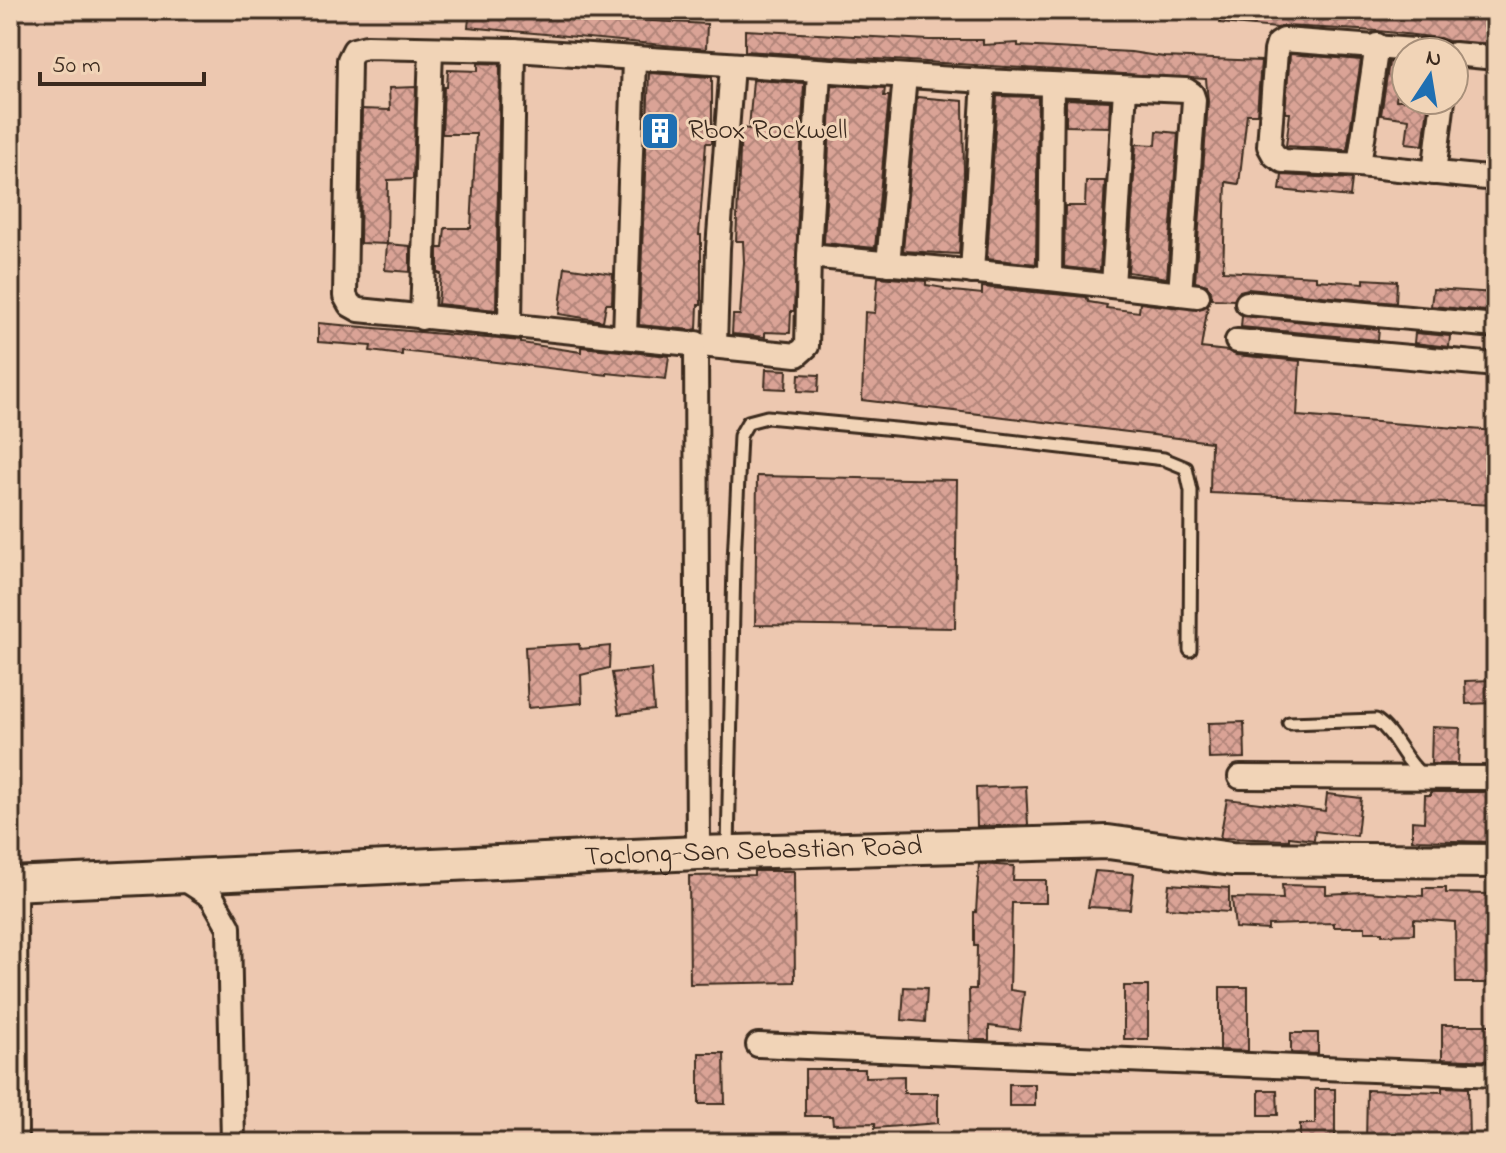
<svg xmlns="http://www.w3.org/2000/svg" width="1506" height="1153" viewBox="0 0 1506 1153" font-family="'Indie Flower',sans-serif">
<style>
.building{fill:url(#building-cross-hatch);stroke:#3b2a1e;stroke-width:2}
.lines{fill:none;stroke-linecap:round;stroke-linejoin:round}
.lane-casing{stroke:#3b2a1e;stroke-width:17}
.street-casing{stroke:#3b2a1e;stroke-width:28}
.secondary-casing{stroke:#3b2a1e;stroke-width:38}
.lane{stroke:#f1d4b7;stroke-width:11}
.street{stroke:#f1d4b7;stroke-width:22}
.secondary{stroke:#f1d4b7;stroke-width:32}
.labels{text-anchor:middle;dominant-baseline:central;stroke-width:6;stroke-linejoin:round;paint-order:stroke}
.poi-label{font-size:28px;fill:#3b2a1e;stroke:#f1d4b7;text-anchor:start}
.street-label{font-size:28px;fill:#3b2a1e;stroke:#f1d4b7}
</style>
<defs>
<pattern id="building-cross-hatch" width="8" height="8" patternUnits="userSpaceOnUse" patternTransform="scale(2)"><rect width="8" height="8" fill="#daa396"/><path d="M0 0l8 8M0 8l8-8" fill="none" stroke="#b2857a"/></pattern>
</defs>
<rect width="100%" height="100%" fill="#edc8b0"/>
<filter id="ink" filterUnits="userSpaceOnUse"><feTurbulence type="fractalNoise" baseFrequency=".0125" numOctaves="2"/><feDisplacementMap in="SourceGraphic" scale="16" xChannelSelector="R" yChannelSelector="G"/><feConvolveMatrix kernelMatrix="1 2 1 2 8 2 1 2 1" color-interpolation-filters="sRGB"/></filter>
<g filter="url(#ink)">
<g class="building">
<polygon points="1220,10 1496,10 1496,44 1448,41 1440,38 1378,31 1285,26 1277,28 1220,23"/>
<polygon points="470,11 707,24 706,49 468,27"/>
<polygon points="745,30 929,40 983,40 983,45 1018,43 1018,46 1131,52 1164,57 1261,61 1257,114 1247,114 1239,184 1226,182 1223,271 1316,276 1316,280 1364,283 1364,279 1397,281 1396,303 1248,289 1240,291 1234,300 1212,299 1211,291 1207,285 1195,282 1208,101 1206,79 745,51"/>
<polygon points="1290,54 1361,60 1347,150 1286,146 1290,113 1285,113"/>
<polygon points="1389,62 1401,63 1396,100 1429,100 1423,145 1406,143 1409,119 1381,115"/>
<polygon points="478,63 500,64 496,310 438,304 441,274 438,273 438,248 443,248 445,228 471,228 476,134 442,134 444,87 447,87 448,70 478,71"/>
<polygon points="649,73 712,77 712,143 706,143 699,235 701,235 701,305 698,305 697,329 692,330 639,325"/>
<polygon points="753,80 804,83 794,311 791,311 790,333 765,332 765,337 732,334 733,315 740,315 744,262 743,241 736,241 741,128 749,129"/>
<polygon points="832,85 885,88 884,96 889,96 875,248 824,243"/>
<polygon points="416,87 413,179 388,180 387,244 360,243 362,109 390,110 389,88"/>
<polygon points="997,96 1038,97 1036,264 987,259"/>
<polygon points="917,97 963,101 964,175 959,254 903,251"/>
<polygon points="1066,99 1110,101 1109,127 1066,126"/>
<polygon points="1157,131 1178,133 1167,278 1128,272 1136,144 1156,145"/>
<polygon points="1282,175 1352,179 1350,197 1280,190"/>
<polygon points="1086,181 1105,181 1100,271 1064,267 1065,206 1085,206"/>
<polygon points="387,244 410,246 410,272 385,270"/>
<polygon points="565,267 613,274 612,304 606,304 603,321 559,314"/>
<polygon points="878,277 926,281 926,285 944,288 944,290 982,294 982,287 1086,297 1089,302 1107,305 1106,308 1139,312 1140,303 1196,310 1208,305 1201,348 1228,351 1236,355 1300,361 1297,416 1496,431 1496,505 1210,493 1211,442 862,400 865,312 875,313"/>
<polygon points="1433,289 1496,293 1496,312 1431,306"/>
<polygon points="1242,316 1379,329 1378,340 1241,327"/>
<polygon points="318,323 521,341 521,343 581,352 581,347 669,356 666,379 607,373 607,375 402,351 402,355 370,351 371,346 318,342"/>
<polygon points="1415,333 1450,336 1449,347 1414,343"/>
<polygon points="766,369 787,370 786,389 765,388"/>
<polygon points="799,374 819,375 818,392 798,391"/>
<polygon points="757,476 957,480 955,628 755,625"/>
<polygon points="579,644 580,649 610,646 609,668 581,675 582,703 528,708 525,647"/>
<polygon points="651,669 654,710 619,714 612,673"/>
<polygon points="1493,680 1494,703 1466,704 1465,681"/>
<polygon points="1244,722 1245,758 1209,759 1208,723"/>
<polygon points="1432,727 1460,728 1458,764 1431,764"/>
<polygon points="1026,786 1028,825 977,826 976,788"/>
<polygon points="1431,792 1496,792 1496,842 1412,840 1412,821 1424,822 1425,795 1431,795"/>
<polygon points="1327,794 1361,798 1357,836 1315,831 1314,840 1289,837 1289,840 1220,838 1227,799 1325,811"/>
<polygon points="979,864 1014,866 1013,880 1046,880 1046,903 1012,903 1010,990 1024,992 1020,1030 989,1026 989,1040 970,1040 969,989 976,989 977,946 974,946 974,912 976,912"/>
<polygon points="754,871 794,871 795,982 690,984 689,876 754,875"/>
<polygon points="1095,871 1134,874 1130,909 1088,907"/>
<polygon points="1169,884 1229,888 1229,912 1166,908"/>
<polygon points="1282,885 1326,886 1326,894 1364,892 1423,896 1423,888 1446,888 1446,893 1488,894 1488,951 1496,951 1496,983 1456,983 1455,922 1414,919 1414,934 1382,935 1382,932 1365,932 1365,927 1334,927 1334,923 1268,925 1268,930 1235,928 1232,898 1283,899"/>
<rect x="1124" y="986" width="24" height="53"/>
<polygon points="904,987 927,988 925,1022 902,1020"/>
<polygon points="1220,987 1248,987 1248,1051 1220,1050"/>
<polygon points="1442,1025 1496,1025 1496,1061 1442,1059"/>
<polygon points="1291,1033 1318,1033 1318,1054 1291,1053"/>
<polygon points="699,1053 724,1053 725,1104 699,1104"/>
<polygon points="805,1069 865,1069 865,1077 904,1076 904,1093 938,1093 938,1123 875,1128 875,1123 833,1124 832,1116 805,1116"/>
<rect x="1009" y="1084" width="26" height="22"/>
<polygon points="1442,1087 1468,1088 1469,1143 1366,1143 1367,1090 1442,1092"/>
<polygon points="1315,1089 1335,1089 1335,1143 1300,1143 1300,1124 1315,1124"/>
<polygon points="1259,1090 1277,1090 1278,1115 1259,1115"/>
</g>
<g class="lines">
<defs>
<g id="lane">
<path d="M1289 723 1376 720C1396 734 1403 760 1422 775"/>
<polyline points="728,850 734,562 740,436 748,422 767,417 959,435 1164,459 1186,468 1191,491 1190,650"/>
</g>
<g id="street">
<polyline points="1439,52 1284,40 1278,44 1276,51 1269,146 1274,155 1283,161 1359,165 1496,179"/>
<polyline points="1454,54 1496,58"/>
<polyline points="819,71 809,256 807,346 797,355 359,310 350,305 345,296 349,60 354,50 366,47 514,50 984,81 1186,90 1192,94 1194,100 1180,294"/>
<polyline points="1359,165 1377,45"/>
<polyline points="1434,173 1443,100"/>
<polyline points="809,256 1050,279 1198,296"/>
<polyline points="888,264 905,76"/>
<polyline points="972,272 984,81"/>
<polyline points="1050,279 1052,85"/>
<polyline points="1113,286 1125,89"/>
<polyline points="1247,303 1496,326"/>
<polyline points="422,318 431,49"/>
<polyline points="510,324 514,50"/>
<polyline points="625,336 634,60"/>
<polyline points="1237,341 1496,365"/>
<polyline points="696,343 698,853"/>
<polyline points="715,345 718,248 732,66"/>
<polyline points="1240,777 1496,778"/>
<polyline points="181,877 212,897 229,927 233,1143"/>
<polyline points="15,883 16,1143"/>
<polyline points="758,1045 1496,1075"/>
</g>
<g id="secondary">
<path id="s1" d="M10 884 698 853 1108 842 1232 859 1496 861"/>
</g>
</defs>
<use href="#lane" class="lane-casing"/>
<use href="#street" class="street-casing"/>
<use href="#secondary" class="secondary-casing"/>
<use href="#lane" class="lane"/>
<use href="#street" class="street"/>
<use href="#secondary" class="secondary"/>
</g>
</g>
<defs>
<symbol id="building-square" viewBox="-11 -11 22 22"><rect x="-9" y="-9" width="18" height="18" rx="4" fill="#1f6fb2" stroke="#f1d4b7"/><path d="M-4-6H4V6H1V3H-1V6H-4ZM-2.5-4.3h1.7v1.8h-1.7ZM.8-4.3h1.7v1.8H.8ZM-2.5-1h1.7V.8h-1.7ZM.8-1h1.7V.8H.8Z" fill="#fff"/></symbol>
</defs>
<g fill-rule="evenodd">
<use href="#building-square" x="638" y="109" width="44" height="44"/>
</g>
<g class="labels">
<g class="poi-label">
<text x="688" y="131">Rbox Rockwell</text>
</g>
<g class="street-label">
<text stroke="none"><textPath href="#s1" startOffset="744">Toclong-San Sebastian Road</textPath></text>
</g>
</g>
<rect width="1506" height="1153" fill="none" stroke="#f1d4b7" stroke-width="40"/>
<rect x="20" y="20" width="1466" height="1113" fill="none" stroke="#3b2a1e" stroke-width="3" filter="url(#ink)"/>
<g transform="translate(1430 76) rotate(12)"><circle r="38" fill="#f1d4b7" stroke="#a8907a" stroke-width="2"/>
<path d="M0-6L14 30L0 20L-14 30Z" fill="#1f6fb2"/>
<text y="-12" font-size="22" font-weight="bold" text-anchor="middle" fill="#3b2a1e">N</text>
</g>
<path d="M40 72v12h164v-12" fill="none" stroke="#3b2a1e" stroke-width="4"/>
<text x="52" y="72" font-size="24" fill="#3b2a1e" stroke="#f1d4b7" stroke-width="6" paint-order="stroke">50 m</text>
</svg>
